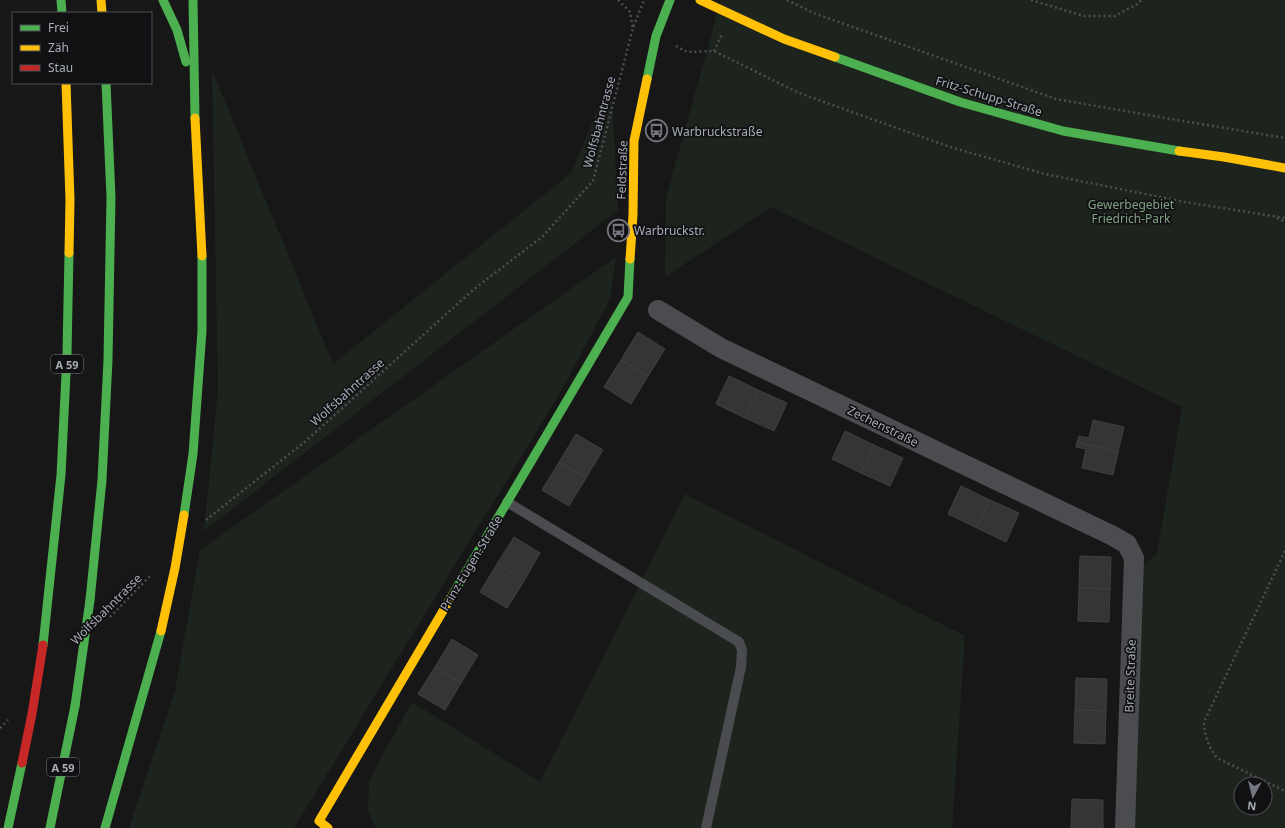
<svg xmlns="http://www.w3.org/2000/svg" width="1285" height="828" viewBox="0 0 1285 828" font-family="'Noto Sans',sans-serif">
<style>
.green{fill:#1d241e;fill-rule:evenodd}
.building{fill:#353536;stroke:#3f4043}
.lines{fill:none;stroke-linecap:round;stroke-linejoin:round}
.path{stroke:#4d4e52;stroke-width:2.5;stroke-dasharray:2 3;stroke-linecap:butt}
.lane{stroke:#4b4c50;stroke-width:10}
.street{stroke:#4b4c50;stroke-width:20}
.fast{stroke:#4caf50;stroke-width:9}
.slow{stroke:#ffc107;stroke-width:9}
.fast-bridge{stroke:#4caf50;stroke-width:9}
.slow-bridge{stroke:#ffc107;stroke-width:9}
.jam-bridge{stroke:#c62828;stroke-width:9}
.labels{text-anchor:middle;dominant-baseline:central;stroke-width:3.5;stroke-linejoin:round;paint-order:stroke}
.shield{fill:#111113;stroke:#7b7e86;stroke-width:1}
.shield-label{font-size:11px;font-weight:bold;fill:#a8adb8}
.street-label{font-size:12px;fill:#a8adb8;stroke:#111113}
.poi-label{font-size:12px;fill:#a8adb8;stroke:#111113;text-anchor:start}
.park-label{font-size:12px;fill:#7fa381;stroke:#111113}
</style>
<rect width="100%" height="100%" fill="#171717"/>
<g class="green">
<path d="M721 0H1285V828H1129L1136 571 1157 554 1182 407 771 207 665 277 666 198ZM1241 784H1265V808H1241Z"/>
<polygon points="212,70 333,364 571,173 603,97 612,94 618,210 204,531 218,390"/>
<polygon points="616,257 610,299 559,395 294,828 129,828 175,691 200,550"/>
<polygon points="685,494 965,636 952,828 376,828 368,811 369,780 412,702 540,782"/>
</g>
<g class="building">
<polygon points="638,332 665,349 648,376 621,360"/>
<polygon points="621,360 648,376 631,404 604,387"/>
<polygon points="729,376 758,390 745,418 716,404"/>
<polygon points="758,390 787,403 774,431 745,418"/>
<polygon points="1093,420 1124,427 1118,452 1077,442 1079,436 1089,438"/>
<polygon points="845,431 874,445 861,473 832,459"/>
<polygon points="576,434 603,450 586,478 559,462"/>
<polygon points="1077,442 1118,452 1113,475 1082,468 1086,449 1076,447"/>
<polygon points="874,445 903,458 890,486 861,473"/>
<polygon points="559,462 586,478 569,506 542,490"/>
<polygon points="961,486 990,500 977,528 948,514"/>
<polygon points="990,500 1019,513 1006,542 977,528"/>
<polygon points="514,537 540,553 524,581 497,564"/>
<polygon points="1080,556 1111,557 1110,589 1079,588"/>
<polygon points="497,564 524,581 507,608 480,592"/>
<polygon points="1079,588 1110,589 1109,622 1078,621"/>
<polygon points="452,639 478,655 461,683 435,667"/>
<polygon points="435,667 461,683 445,710 418,694"/>
<polygon points="1076,678 1107,679 1106,711 1075,710"/>
<polygon points="1075,710 1106,711 1105,744 1074,743"/>
<polygon points="1072,799 1103,800 1103,828 1071,828"/>
</g>
<g class="lines">
<g class="path">
<polyline points="618,0 630,12 633,28"/>
<polyline points="787,0 816,14 1056,99 1171,119 1285,138"/>
<polyline points="1031,0 1084,16 1115,16 1139,3 1141,0"/>
<polyline points="676,46 687,52 714,51 799,93 950,147 1045,174 1185,202 1285,218"/>
<polyline points="714,51 722,34"/>
<polyline points="1277,218 1285,222"/>
<polyline points="206,520 307,440 474,289 542,237 593,181 633,28 644,0"/>
<path d="M1285 551 1204 722C1205 737 1208 746 1217 758L1285 791"/>
<polyline points="110,617 150,576"/>
<polyline points="0,728 8,720"/>
</g>
<polyline class="lane" points="507,502 739,642 742,650 741,667 706,828"/>
<polyline class="street" points="658,310 721,348 1111,535 1127,544 1134,558 1125,828"/>
<g class="fast">
<polyline points="61,0 62,13"/>
<polyline points="163,0 177,30 186,62"/>
<polyline points="193,0 195,118"/>
<polyline points="835,57 960,102 1063,131 1179,151"/>
<polyline points="647,79 656,36 670,0"/>
<polyline points="184,515 193,454 202,331 202,256"/>
<polyline points="453,594 628,297 630,259"/>
<polyline points="90,600 102,480 108,360 111,197 106,83"/>
<polyline points="43,645 61,475 67,354 69,253"/>
<polyline points="8,828 22,763"/>
<polyline points="50,828 75,706"/>
<polyline points="105,828 161,631"/>
</g>
<g class="slow">
<polyline points="101,0 102,13"/>
<polyline points="700,0 784,39 835,57"/>
<polyline points="66,83 70,200 69,253"/>
<polyline points="195,118 202,256"/>
<polyline points="1179,151 1224,157 1285,168"/>
<polyline points="630,259 633,215 634,141 647,79"/>
<polyline points="328,828 319,821 453,594"/>
</g>
<polyline class="fast-bridge" points="75,706 90,600"/>
<polyline class="slow-bridge" points="161,631 175,568 184,515"/>
<polyline class="jam-bridge" points="22,763 32,714 43,645"/>
</g>
<defs>
<symbol id="bus-ring" viewBox="-11 -11 22 22"><circle r="9.5" fill="#111113" stroke="#757880" stroke-width="1.5"/><path d="M-5-6H5V4H4V6H2V4H-2V6H-4V4H-5ZM-3.5-4V0h7V-4ZM-3.5 1.2v1.5H-2V1.2ZM2 1.2v1.5H3.5V1.2Z" fill="#757880"/></symbol>
</defs>
<g fill-rule="evenodd">
<use href="#bus-ring" x="644" y="118" width="25" height="25"/>
<use href="#bus-ring" x="606" y="218" width="25" height="25"/>
</g>
<g class="labels">
<g class="shield">
<rect x="51" y="355" width="32" height="18" rx="3"/>
<rect x="47" y="758" width="32" height="18" rx="3"/>
</g>
<g class="shield-label">
<text x="67" y="364">A 59</text>
<text x="63" y="767">A 59</text>
</g>
<g class="street-label">
<text transform="translate(989 96) rotate(17)">Fritz-Schupp-Straße</text>
<text transform="translate(599 122) rotate(-75)">Wolfsbahntrasse</text>
<text transform="translate(622 170) rotate(-88)">Feldstraße</text>
<text transform="translate(347 392) rotate(-42)">Wolfsbahntrasse</text>
<text transform="translate(883 426) rotate(26)">Zechenstraße</text>
<text transform="translate(471 563) rotate(-59)">Prinz-Eugen-Straße</text>
<text transform="translate(106 609) rotate(-45)">Wolfsbahntrasse</text>
<text transform="translate(1130 676) rotate(-88)">Breite Straße</text>
</g>
<g class="poi-label">
<text x="672" y="131">Warbruckstraße</text>
<text x="634" y="230">Warbruckstr.</text>
</g>
<g class="park-label">
<text x="1131" y="204">Gewerbegebiet<tspan x="1131" dy="14">Friedrich-Park</tspan></text>
</g>
</g>
<rect x="12" y="12" width="140" height="72" fill="#111113" stroke="#4d4f55"/>
<rect x="20" y="25" width="20" height="6" fill="#4caf50" stroke="#4d4f55"/>
<text x="48" y="32" font-size="12" fill="#a8adb8">Frei</text>
<rect x="20" y="45" width="20" height="6" fill="#ffc107" stroke="#4d4f55"/>
<text x="48" y="52" font-size="12" fill="#a8adb8">Zäh</text>
<rect x="20" y="65" width="20" height="6" fill="#c62828" stroke="#4d4f55"/>
<text x="48" y="72" font-size="12" fill="#a8adb8">Stau</text>
<g transform="translate(1253 796) rotate(187)"><circle r="19" fill="#111113" stroke="#4d4f55"/>
<path d="M0-3L7 15L0 10L-7 15Z" fill="#757880"/>
<text y="-6" font-size="11" font-weight="bold" text-anchor="middle" fill="#a8adb8">N</text>
</g>
</svg>
